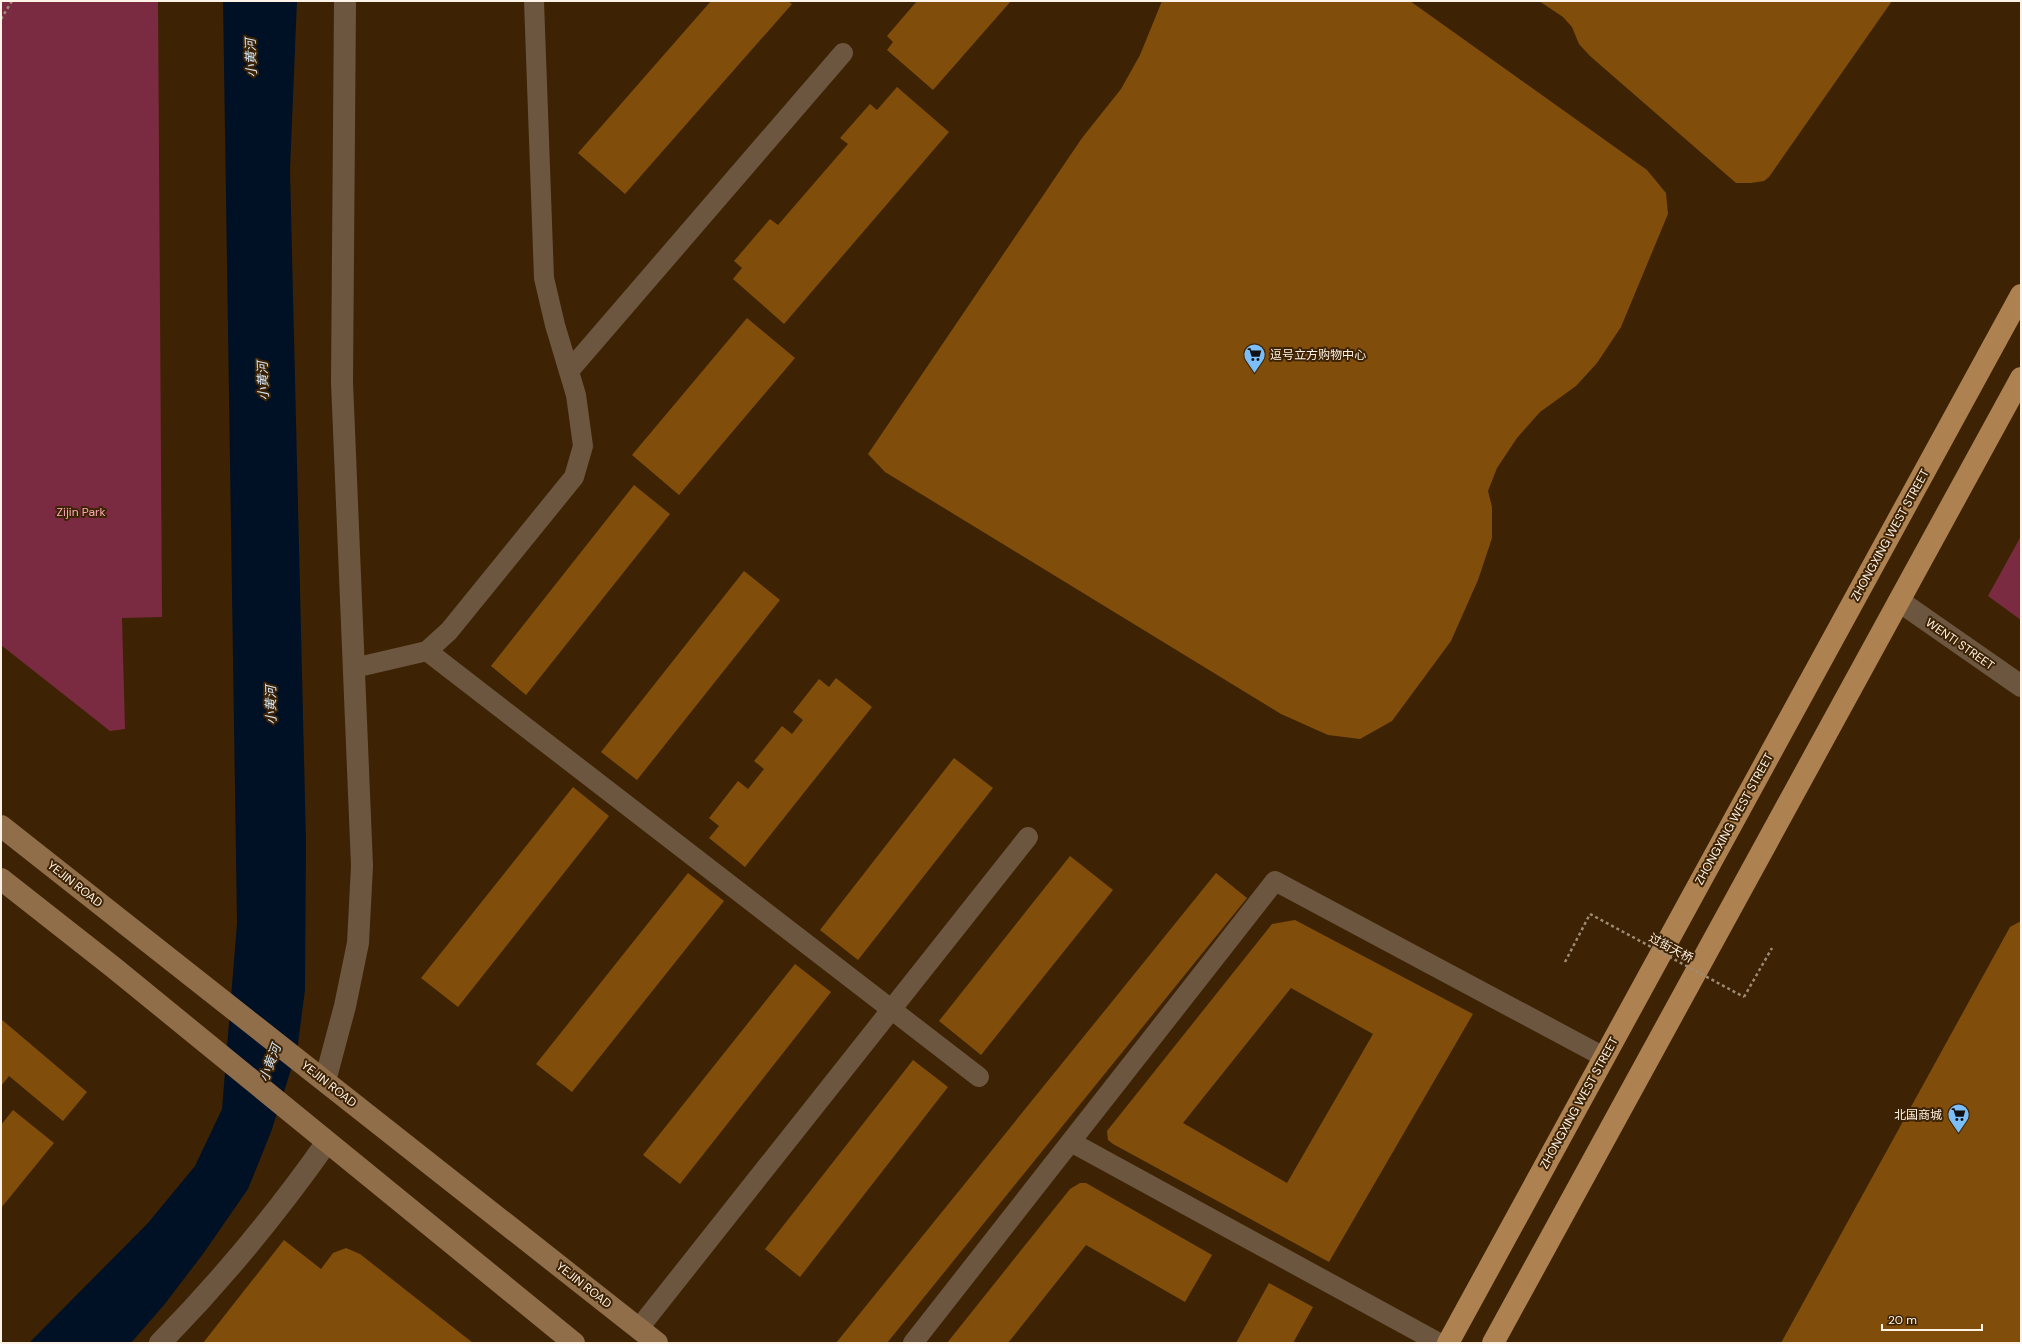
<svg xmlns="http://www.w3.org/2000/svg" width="2022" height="1344" viewBox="0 0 2022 1344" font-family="'DM Sans','Noto Sans SC',sans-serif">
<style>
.green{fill:#7b2b41}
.water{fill:#001126}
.building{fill:#804e0a;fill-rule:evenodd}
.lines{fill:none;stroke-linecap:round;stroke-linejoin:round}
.path{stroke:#9e8b75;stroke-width:2.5;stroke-dasharray:3 3;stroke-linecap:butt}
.lane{stroke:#6c5640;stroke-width:20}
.street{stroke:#6c5640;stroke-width:22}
.secondary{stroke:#916e4a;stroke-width:22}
.primary{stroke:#ae8151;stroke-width:22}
.path-bridge{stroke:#9e8b75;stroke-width:2.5;stroke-dasharray:3 3;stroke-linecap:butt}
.labels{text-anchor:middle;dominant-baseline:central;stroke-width:4;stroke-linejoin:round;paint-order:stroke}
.poi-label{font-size:12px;fill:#fff3e7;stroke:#3d2303;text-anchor:start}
.park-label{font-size:12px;fill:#faa9b8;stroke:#3d2303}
.street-label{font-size:12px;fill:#fff3e7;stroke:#3d2303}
.water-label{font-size:13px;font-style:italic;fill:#d3e7f9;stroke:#3d2303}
</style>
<rect width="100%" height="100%" fill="#3d2303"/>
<g class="green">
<polygon points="1,1 158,1 162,617 122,618 125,729 110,731 1,645"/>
<polygon points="2021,536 2021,620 1988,596"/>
</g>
<polygon class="water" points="223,1 297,1 290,169 306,842 305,990 297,1051 271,1132 248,1189 203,1254 164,1305 131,1343 29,1343 148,1223 195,1166 222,1109 237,923"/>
<g class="building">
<polygon points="711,1 788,1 792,4 625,194 578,153"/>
<polygon points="917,1 929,2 1011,1 933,90 887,50 893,42 887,36"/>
<polygon points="1162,1 1410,1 1647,170 1666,193 1668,214 1621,327 1597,363 1576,386 1540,412 1517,438 1497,468 1488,491 1492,507 1492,538 1478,580 1451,641 1392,721 1360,739 1328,735 1281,714 885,472 868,454 1082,138 1121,89 1140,55"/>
<polygon points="1539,1 1892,1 1769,177 1764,181 1751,183 1736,183 1590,56 1579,44 1572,27 1563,17"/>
<polygon points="897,87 949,132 784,324 733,279 742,268 734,261 770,219 778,225 848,144 840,138 870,104 877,110"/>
<polygon points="747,318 795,358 679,495 632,455"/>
<polygon points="634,485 670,514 526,695 491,666"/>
<polygon points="744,571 780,600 637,780 601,752"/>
<polygon points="836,678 872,707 745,867 709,838 719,826 709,818 738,781 748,789 764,769 754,761 782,726 792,734 803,720 793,712 819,679 829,687"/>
<polygon points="954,758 993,788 858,960 820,930"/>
<polygon points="573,787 609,816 458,1007 421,978"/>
<polygon points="1070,856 1113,890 981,1055 939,1021"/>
<polygon points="688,873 724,901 572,1092 536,1064"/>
<polygon points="1216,873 1247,898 887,1343 836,1343"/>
<path d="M1295 920 1473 1014 1329 1262 1113 1144 1108 1140 1107 1131 1272 924ZM1291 988 1373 1034 1287 1183 1183 1123Z"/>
<polygon points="2021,921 2021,1343 1781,1343 2010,927"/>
<polygon points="795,964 831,992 680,1184 643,1155"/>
<polygon points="1,1019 87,1092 63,1121 9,1076 1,1086"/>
<polygon points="913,1060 948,1087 800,1277 765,1249"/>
<polygon points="13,1110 54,1143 1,1208 1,1125"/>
<polygon points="1080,1183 1086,1183 1212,1255 1185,1302 1086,1245 1008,1343 947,1343 1070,1189"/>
<polygon points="284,1240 321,1269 333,1253 346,1248 360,1254 473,1343 203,1343"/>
<polygon points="1269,1283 1313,1307 1293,1343 1236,1343"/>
</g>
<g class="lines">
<g class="path">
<polyline points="1,19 12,1"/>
<polyline points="1565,962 1590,914"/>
<polyline points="1744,997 1772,948"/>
</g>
<g class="lane">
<polyline points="569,371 843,53"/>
<polyline points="427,651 979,1077"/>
<polyline points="354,668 427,651 449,631 574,477 583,446 576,395 555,325 544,278 534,1"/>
<polyline points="1071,1142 1439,1343"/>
<polyline points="639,1328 1028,837"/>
<polyline points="913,1343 1275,881 1604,1057"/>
</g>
<g class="street">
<polyline points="1899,601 2021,686"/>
<polyline points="325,1081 345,1006 358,943 362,866 342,382 345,1"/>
<path d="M160 1343C221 1281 277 1213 327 1142"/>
</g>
<g class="secondary">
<polyline points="1,826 657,1343"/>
<polyline points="1,879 113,967 574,1343"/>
</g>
<g class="primary">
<polyline points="1448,1343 2021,295"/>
<polyline points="1493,1343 2021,378"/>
</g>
<polyline class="path-bridge" points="1590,914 1744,997"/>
</g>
<defs>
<symbol id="supermarket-pin" viewBox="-11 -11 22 30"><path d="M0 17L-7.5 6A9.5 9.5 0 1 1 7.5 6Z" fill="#7cbef9" stroke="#3d2303"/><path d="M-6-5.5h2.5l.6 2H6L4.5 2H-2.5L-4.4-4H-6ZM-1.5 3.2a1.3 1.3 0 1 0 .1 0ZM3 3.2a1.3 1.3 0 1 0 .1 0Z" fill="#111"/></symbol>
</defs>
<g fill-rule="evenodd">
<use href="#supermarket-pin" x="1242" y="342" width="25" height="34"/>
<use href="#supermarket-pin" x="1946" y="1102" width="25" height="34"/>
</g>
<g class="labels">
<g class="poi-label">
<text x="1270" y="355">逗号立方购物中心</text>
<text x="1942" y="1115" text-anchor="end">北国商城</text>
</g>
<g class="park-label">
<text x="81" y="512">Zijin Park</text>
</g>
<g class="street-label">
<text transform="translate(1890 535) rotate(-61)">ZHONGXING WEST STREET</text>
<text transform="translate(1960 644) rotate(35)">WENTI STREET</text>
<text transform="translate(1734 819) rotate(-61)">ZHONGXING WEST STREET</text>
<text transform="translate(75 884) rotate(38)">YEJIN ROAD</text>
<text transform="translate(1671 948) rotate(28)">过街天桥</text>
<text transform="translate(329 1084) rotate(38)">YEJIN ROAD</text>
<text transform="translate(1579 1103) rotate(-61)">ZHONGXING WEST STREET</text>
<text transform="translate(584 1285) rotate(38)">YEJIN ROAD</text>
</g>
<g class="water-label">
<text transform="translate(251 58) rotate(-92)">小黄河</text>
<text transform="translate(263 381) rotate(-92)">小黄河</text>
<text transform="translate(271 705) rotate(-91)">小黄河</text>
<text transform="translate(270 1063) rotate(-70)">小黄河</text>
</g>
</g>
<rect width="2022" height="1344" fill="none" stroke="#fff3e7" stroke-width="4"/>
<path d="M1882 1324v6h100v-6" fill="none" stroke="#fff3e7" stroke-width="2"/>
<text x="1888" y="1324" font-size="12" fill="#fff3e7" stroke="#3d2303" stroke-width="3" paint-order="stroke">20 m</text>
</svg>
